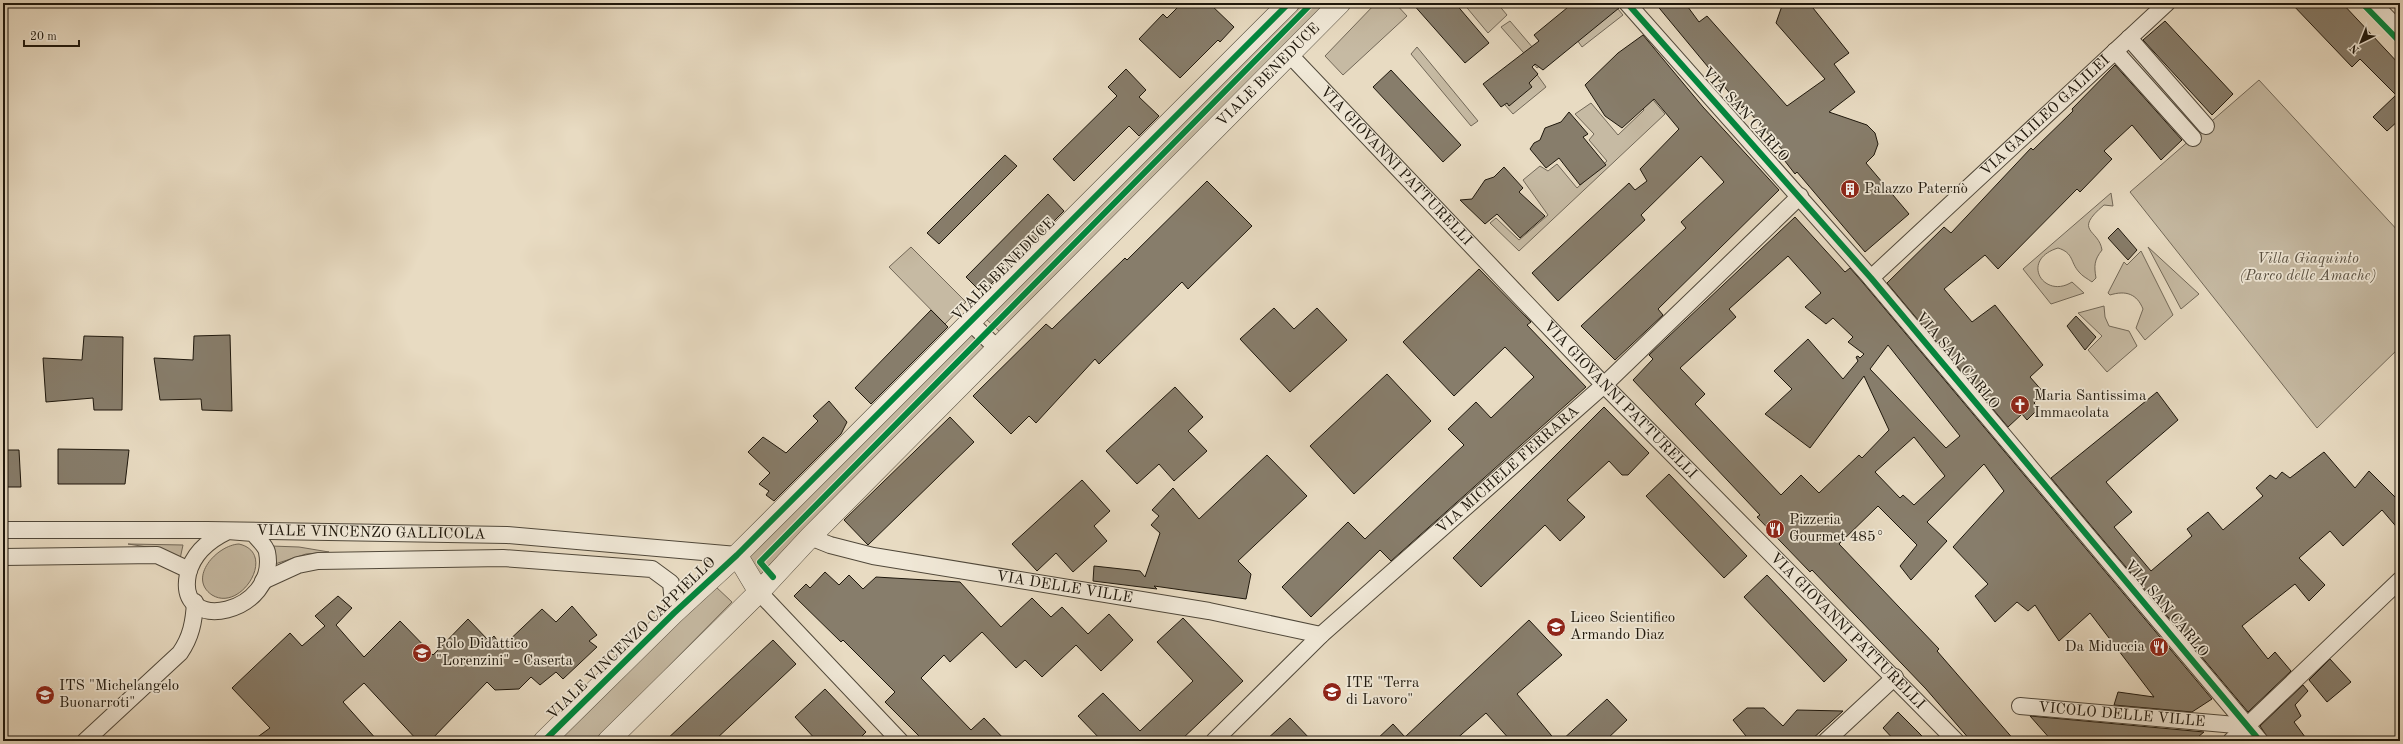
<svg xmlns="http://www.w3.org/2000/svg" width="2403" height="744" viewBox="0 0 2403 744" font-family="'Old Standard TT',serif">
<style>
.green{fill:#c6baa3;stroke:#726858}
.building{fill:#877d6b;stroke:#1e170c;fill-rule:evenodd}
.lines{fill:none;stroke-linecap:round;stroke-linejoin:round}
.minor-casing{stroke:#50483a;stroke-width:18}
.tertiary-casing{stroke:#50483a;stroke-width:22}
.minor{stroke:#f0e8d7;stroke-width:16}
.tertiary{stroke:#f0e8d7;stroke-width:21}
.cycleway-casing{stroke:#f0e8d7;stroke-width:8}
.cycleway{stroke:#00873e;stroke-width:6}
.labels{text-anchor:middle;dominant-baseline:central;stroke-width:3.5;stroke-linejoin:round;paint-order:stroke}
.street-label{font-size:15px;fill:#1e170c;stroke:#f0e8d7}
.poi-label{font-size:15px;fill:#1e170c;stroke:#f0e8d7;text-anchor:start}
.park-label{font-size:15px;font-style:italic;fill:#595041;stroke:#f0e8d7}
</style>
<rect width="100%" height="100%" fill="#e8dbc2"/>
<filter id="stains"><feTurbulence type="fractalNoise" baseFrequency=".005" numOctaves="4"/><feColorMatrix values="0 0 0 0 .2 0 0 0 0 .09 0 0 0 0 .02 0 0 0 .5 -.17"/></filter>
<radialGradient id="worn" r=".72"><stop offset=".6" stop-color="#630" stop-opacity="0"/><stop offset="1" stop-color="#630" stop-opacity=".3"/></radialGradient>
<g class="green">
<polygon points="1299,3 1329,3 1002,334 985,318"/>
<polygon points="1376,3 1395,3 1407,16 1343,75 1325,56"/>
<polygon points="1463,3 1497,3 1507,15 1488,33"/>
<polygon points="1613,3 1623,15 1582,47 1570,30"/>
<polygon points="1510,21 1545,62 1537,68 1501,27"/>
<polygon points="1417,47 1478,121 1471,126 1411,54"/>
<polygon points="1533,69 1546,87 1513,114 1498,97"/>
<polygon points="2259,80 2400,233 2400,347 2317,428 2130,192"/>
<polygon points="1638,82 1665,114 1519,251 1490,223 1496,218 1519,240 1548,215 1523,180 1540,166 1548,171 1557,164 1577,188 1607,161 1589,140 1594,134 1575,114 1591,103 1618,135 1644,110 1629,90"/>
<path d="M2111 193 2113 206 2104 205C2072 232 2099 229 2102 250 2094 260 2094 266 2096 278L2092 282C2088 279 2082 276 2079 272 2070 262 2074 253 2058 248 2019 260 2044 300 2072 282L2084 293 2051 304 2023 269Z"/>
<polygon points="911,247 966,302 945,324 889,267"/>
<polygon points="2148,247 2199,294 2181,309"/>
<path d="M2141 251 2173 315 2145 340 2136 328 2143 309C2137 294 2126 290 2110 295L2108 293 2124 262 2127 265Z"/>
<polygon points="2104,306 2105,317 2109,326 2129,331 2137,346 2107,372 2088,350 2102,336 2078,313"/>
<polygon points="972,331 987,350 762,577 748,558"/>
<polygon points="128,544 183,545 180,559 160,549"/>
<path d="M239 544C278 553 241 613 212 595 187 578 217 545 239 544Z"/>
<polygon points="271,546 299,547 329,552 306,554 275,564"/>
<polygon points="715,586 732,602 595,741 557,741"/>
</g>
<g class="building">
<polygon points="1182,3 1209,3 1234,27 1220,42 1218,40 1180,78 1139,39 1163,14 1167,18"/>
<polygon points="1412,3 1455,3 1489,43 1465,63"/>
<polygon points="1573,3 1618,3 1619,8 1543,70 1535,64 1532,67 1538,74 1529,83 1532,87 1509,106 1507,103 1501,107 1483,84 1539,41 1534,35"/>
<polygon points="1655,3 1685,3 1699,22 1707,16 1787,106 1825,79 1776,23 1783,3 1809,3 1849,53 1834,64 1855,92 1829,112 1867,125 1875,133 1878,144 1874,155 1866,163 1909,214 1865,252 1797,172 1795,174 1781,156 1785,153 1744,106 1742,108"/>
<polygon points="2291,3 2342,3 2400,65 2400,119 2387,131 2373,117 2396,95 2360,59 2352,67"/>
<polygon points="2165,21 2233,94 2212,115 2143,40"/>
<polygon points="1643,35 1703,107 1779,190 1658,309 1663,315 1615,360 1581,326 1686,228 1681,222 1724,182 1701,156 1641,215 1645,220 1558,301 1532,273 1629,183 1635,190 1647,181 1640,169 1679,129 1654,99 1622,128 1605,116 1585,85 1618,53"/>
<polygon points="2115,65 2182,140 2161,160 2132,125 2104,151 2112,159 2080,192 2077,189 1998,269 1985,255 1944,289 1972,322 1995,305 2043,365 2030,377 2044,393 2034,403 2039,408 2027,420 2022,414 2008,427 1887,283 1944,227 1951,233 2031,148 2033,150 2073,111 2072,109"/>
<polygon points="1126,69 1146,90 1139,97 1159,116 1139,136 1129,126 1074,181 1053,159 1117,96 1108,87"/>
<polygon points="1391,70 1461,145 1443,162 1373,87"/>
<polygon points="1569,112 1588,134 1583,137 1606,165 1580,185 1559,158 1546,168 1530,149 1534,143 1540,140 1545,128 1561,122"/>
<polygon points="1005,155 1017,166 939,244 927,233"/>
<polygon points="1504,167 1523,188 1519,192 1545,216 1520,238 1497,214 1485,224 1460,200 1472,199 1485,180 1494,177"/>
<polygon points="1207,181 1252,226 1188,289 1182,282 1099,364 1095,359 1036,423 1029,416 1011,434 973,396 1046,324 1052,329 1125,258 1127,260"/>
<polygon points="1048,194 1064,211 982,293 966,277"/>
<path d="M1795 217 1845 272 1850 268 1864 284 2212 699 2192 712 2114 705 2118 692 2154 697 2090 613 2059 641 2035 605 2028 611 2017 602 1995 622 1975 596 1988 584 1953 547 2004 491 1984 464 1927 522 1947 541 1911 580 1900 566 1917 545 1878 506 1839 544 1939 649 1937 651 2015 741H1971L1926 689 1812 570 1810 572 1757 517 1760 515 1633 380 1653 359 1649 355ZM1788 256 1821 293 1805 307 1826 324 1833 318 1853 337 1848 342 1864 354 1860 358 1858 356 1856 357 1858 361 1843 379 1808 339 1774 371 1792 389 1765 414 1810 448 1864 376 1889 430 1862 458 1859 455 1819 493 1801 475 1781 495 1695 404 1705 394 1680 368 1736 317 1729 309ZM1888 345 1960 436 1946 448 1870 369ZM1914 437 1945 476 1914 505 1903 495 1900 498 1875 472Z"/>
<polygon points="2118,228 2137,250 2128,260 2108,238"/>
<polygon points="1479,269 1531,322 1527,325 1586,387 1391,561 1380,550 1311,617 1282,587 1348,522 1365,539 1464,445 1448,429 1476,402 1491,418 1534,377 1505,347 1454,396 1403,342"/>
<polygon points="1274,308 1294,329 1317,308 1347,340 1290,392 1240,339"/>
<polygon points="931,310 948,327 871,404 855,388"/>
<polygon points="2076,316 2096,337 2085,350 2067,326"/>
<polygon points="230,335 232,411 202,410 201,399 160,400 154,358 193,360 194,336"/>
<polygon points="84,336 123,337 122,410 94,410 93,398 46,402 43,358 82,360"/>
<polygon points="1387,374 1431,421 1354,494 1310,446"/>
<polygon points="1175,387 1203,417 1188,431 1207,451 1174,481 1159,464 1137,484 1106,451"/>
<polygon points="2157,392 2178,420 2106,482 2132,512 2114,527 2151,571 2192,536 2187,529 2208,512 2223,530 2263,496 2256,488 2270,475 2276,479 2282,472 2290,478 2324,452 2355,488 2369,471 2400,502 2400,531 2382,510 2343,546 2330,531 2299,558 2325,585 2309,601 2295,584 2242,626 2268,659 2275,652 2291,671 2248,712 2051,478"/>
<polygon points="829,401 847,422 841,434 774,501 766,495 769,491 759,484 770,473 748,452 763,437 786,453 818,421 813,416"/>
<polygon points="1604,407 1649,453 1628,475 1622,475 1609,461 1567,500 1585,517 1560,541 1545,525 1481,587 1453,558"/>
<polygon points="950,417 974,442 868,545 844,520"/>
<polygon points="58,449 129,450 125,484 58,484"/>
<polygon points="3,450 19,450 21,487 3,487"/>
<polygon points="1267,455 1307,496 1238,561 1251,574 1246,599 1154,586 1157,589 1093,581 1094,566 1140,571 1145,577 1160,533 1151,525 1159,516 1152,510 1173,488 1199,519"/>
<polygon points="1669,474 1747,556 1724,578 1646,496"/>
<polygon points="1082,480 1110,511 1094,526 1107,541 1073,572 1056,553 1037,571 1012,544"/>
<polygon points="825,572 839,585 849,575 863,589 876,577 960,582 1001,627 1032,598 1051,617 1062,607 1088,634 1109,614 1133,640 1101,671 1076,645 1042,677 1025,660 1016,668 982,632 950,662 944,655 921,678 971,730 984,718 1006,741 924,741 885,702 895,692 843,640 841,642 794,596 806,584 810,588"/>
<polygon points="1767,575 1847,660 1824,682 1744,597"/>
<polygon points="338,596 352,608 336,625 364,657 400,621 433,655 468,619 489,641 494,636 502,647 542,609 556,622 572,606 597,635 589,641 597,647 563,679 556,672 540,685 531,677 519,689 495,690 487,682 430,741 418,741 364,683 343,702 378,741 252,741 270,728 232,688 290,633 302,646 325,626 315,616"/>
<polygon points="1183,618 1243,681 1180,741 1102,741 1078,716 1103,693 1140,731 1193,681 1157,642"/>
<polygon points="1529,620 1562,655 1517,694 1556,741 1511,741 1486,713 1454,741 1375,741 1393,724 1405,737"/>
<polygon points="773,640 796,664 714,741 665,741"/>
<polygon points="2330,659 2351,682 2327,702 2309,680"/>
<polygon points="2303,685 2308,691 2295,705 2301,716 2294,722 2308,741 2270,741 2260,726"/>
<polygon points="825,689 866,732 857,741 817,741 795,717"/>
<polygon points="1607,699 1627,720 1605,741 1561,741"/>
<polygon points="1747,708 1764,708 1783,726 1797,710 1843,711 1810,741 1750,741 1733,720"/>
<polygon points="1898,712 1927,741 1895,741 1883,728"/>
<polygon points="2030,716 2204,732 2193,741 2052,741"/>
<polygon points="1290,718 1312,741 1265,741"/>
</g>
<g class="lines">
<defs>
<g id="minor">
<polyline points="1627,3 1871,278 2260,741"/>
<polyline points="2373,3 2400,31"/>
<polyline points="2129,38 2206,126"/>
<polyline points="2115,51 2193,138"/>
<path id="s1" d="M1289 54 1604 385 1956 741"/>
<path id="s2" d="M1871 278 2167 3"/>
<polyline points="970,322 998,349"/>
<path id="s3" d="M3 530H207L507 535 737 555"/>
<path d="M228 531 253 533C257 538 266 546 267 552 279 613 175 637 188 574 193 553 209 540 228 531Z"/>
<path id="s4" d="M810 537 830 545 873 556 1209 611 1321 635"/>
<polyline points="3,557 157,555 189,570"/>
<polyline points="263,581 298,565 318,561 503,558 652,569 671,583 674,613"/>
<polyline points="759,592 900,741"/>
<path id="s5" d="M2020 706 2247 726"/>
<path d="M85 741 180 653C191 637 194 622 195 602"/>
<path id="s6" d="M1214 741 1321 635 1604 385 1800 196"/>
<polyline points="1826,741 1895,677"/>
<polyline points="2231,741 2400,580"/>
</g>
<g id="tertiary">
<polyline points="737,555 759,592"/>
<polyline points="544,741 674,613 737,555 1289,3"/>
<path id="s7" d="M608 741 759 592 810 537 1340 3"/>
</g>
</defs>
<use href="#minor" class="minor-casing"/>
<use href="#tertiary" class="tertiary-casing"/>
<use href="#minor" class="minor"/>
<use href="#tertiary" class="tertiary"/>
<defs>
<g id="cycleway">
<polyline points="1627,3 1871,278 2260,741"/>
<polyline points="2362,3 2400,42"/>
<polyline points="773,577 760,562 1312,3"/>
<polyline points="544,741 674,613 737,555 1289,3"/>
</g>
</defs>
<use href="#cycleway" class="cycleway-casing"/>
<use href="#cycleway" class="cycleway"/>
</g>
<defs>
<symbol id="building-disc" viewBox="-11 -11 22 22"><circle r="9.5" fill="#8f2418" stroke="#f0e8d7"/><path d="M-4-6H4V6H1V3H-1V6H-4ZM-2.5-4.3h1.7v1.8h-1.7ZM.8-4.3h1.7v1.8H.8ZM-2.5-1h1.7V.8h-1.7ZM.8-1h1.7V.8H.8Z" fill="#fff"/></symbol>
<symbol id="church-disc" viewBox="-11 -11 22 22"><circle r="9.5" fill="#8f2418" stroke="#f0e8d7"/><path d="M-1.2-6h2.4v3.5h3.3v2.4h-3.3V6h-2.4V-.1h-3.3v-2.4h3.3Z" fill="#fff"/></symbol>
<symbol id="restaurant-disc" viewBox="-11 -11 22 22"><circle r="9.5" fill="#8f2418" stroke="#f0e8d7"/><path d="M-5-6h1v4h1v-4h1v4h1v-4h1v5L-1.5 .5V6h-2V.5L-5-1ZM5-6V6H3V1.5H1.5Q1.5-4 5-6Z" fill="#fff"/></symbol>
<symbol id="school-disc" viewBox="-11 -11 22 22"><circle r="9.5" fill="#8f2418" stroke="#f0e8d7"/><path d="M0-5L7-2L0 1L-7-2ZM-4 1L0 2.5L4 1V4Q0 6-4 4Z" fill="#fff"/></symbol>
</defs>
<g fill-rule="evenodd">
<use href="#building-disc" x="1839" y="178" width="22" height="22"/>
<use href="#church-disc" x="2009" y="394" width="22" height="22"/>
<use href="#restaurant-disc" x="1764" y="518" width="22" height="22"/>
<use href="#school-disc" x="1545" y="616" width="22" height="22"/>
<use href="#restaurant-disc" x="2148" y="636" width="22" height="22"/>
<use href="#school-disc" x="411" y="642" width="22" height="22"/>
<use href="#school-disc" x="1321" y="681" width="22" height="22"/>
<use href="#school-disc" x="34" y="684" width="22" height="22"/>
</g>
<g class="labels">
<g class="street-label">
<text stroke="none"><textPath href="#s7" startOffset="938">VIALE BENEDUCE</textPath></text>
<text transform="translate(1745 115) rotate(48)">VIA SAN CARLO</text>
<text stroke="none"><textPath href="#s2" startOffset="238">VIA GALILEO GALILEI</textPath></text>
<text stroke="none"><textPath href="#s1" startOffset="155">VIA GIOVANNI PATTURELLI</textPath></text>
<text transform="translate(1004 270) rotate(-45)">VIALE BENEDUCE</text>
<text transform="translate(1957 361) rotate(50)">VIA SAN CARLO</text>
<text stroke="none"><textPath href="#s1" startOffset="479">VIA GIOVANNI PATTURELLI</textPath></text>
<text stroke="none"><textPath href="#s6" startOffset="400">VIA MICHELE FERRARA</textPath></text>
<text stroke="none"><textPath href="#s3" startOffset="368">VIALE VINCENZO GALLICOLA</textPath></text>
<text stroke="none"><textPath href="#s4" startOffset="260">VIA DELLE VILLE</textPath></text>
<text transform="translate(2166 609) rotate(50)">VIA SAN CARLO</text>
<text stroke="none"><textPath href="#s1" startOffset="803">VIA GIOVANNI PATTURELLI</textPath></text>
<text transform="translate(632 639) rotate(-44)">VIALE VINCENZO CAPPIELLO</text>
<text stroke="none"><textPath href="#s5" startOffset="102">VICOLO DELLE VILLE</textPath></text>
</g>
<g class="poi-label">
<text x="1864" y="189">Palazzo Paternò</text>
<text x="2034" y="396">Maria Santissima<tspan x="2034" dy="17">Immacolata</tspan></text>
<text x="1789" y="520">Pizzeria<tspan x="1789" dy="17">Gourmet 485°</tspan></text>
<text x="1570" y="618">Liceo Scientifico<tspan x="1570" dy="17">Armando Diaz</tspan></text>
<text x="436" y="644">Polo Didattico<tspan x="436" dy="17">"Lorenzini" - Caserta</tspan></text>
<text x="2145" y="647" text-anchor="end">Da Miduccia</text>
<text x="1346" y="683">ITE "Terra<tspan x="1346" dy="17">di Lavoro"</tspan></text>
<text x="59" y="686">ITS "Michelangelo<tspan x="59" dy="17">Buonarroti"</tspan></text>
</g>
<g class="park-label">
<text x="2308" y="259">Villa Giaquinto<tspan x="2308" dy="17">(Parco delle Amache)</tspan></text>
</g>
</g>
<rect width="2403" height="744" fill="none" stroke="#e8dbc2" stroke-width="16"/>
<rect x="4" y="4" width="2395" height="736" fill="none" stroke="#1e170c" stroke-width="2"/>
<rect x="8" y="8" width="2387" height="728" fill="none" stroke="#1e170c"/>
<g transform="translate(2361 42) rotate(223)" stroke="#f0e8d7" stroke-width="3" paint-order="stroke">
<path d="M0-3L7 15L0 10L-7 15Z" fill="#1e170c"/>
<text y="-6" font-size="11" font-weight="bold" text-anchor="middle" fill="#1e170c">N</text>
</g>
<path d="M24 40v6h55v-6" fill="none" stroke="#1e170c" stroke-width="2"/>
<text x="30" y="40" font-size="12" fill="#1e170c" stroke="#f0e8d7" stroke-width="3" paint-order="stroke">20 m</text>
<rect width="100%" height="100%" filter="url(#stains)"/>
<rect width="100%" height="100%" fill="url(#worn)"/>
</svg>
